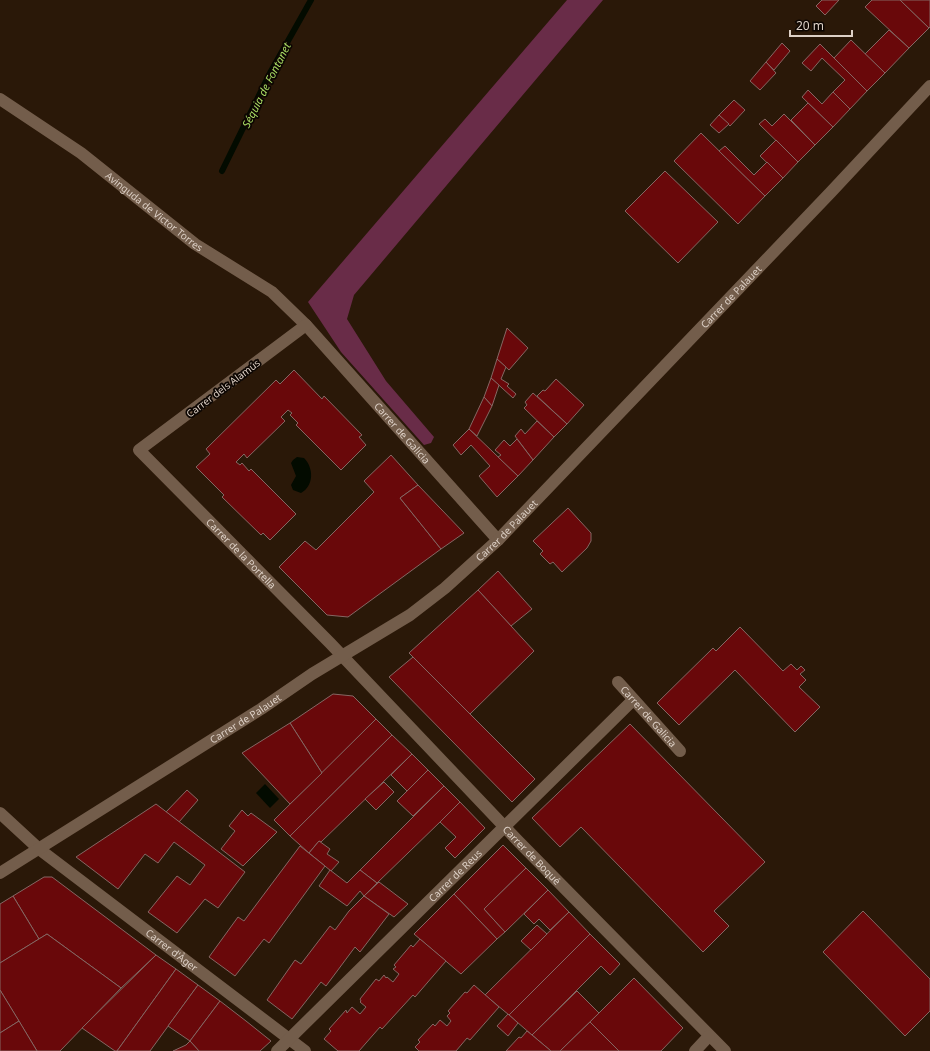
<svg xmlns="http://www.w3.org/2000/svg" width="930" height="1051" viewBox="0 0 930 1051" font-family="'Noto Sans',sans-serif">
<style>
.green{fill:#692c48}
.water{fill:#030b00}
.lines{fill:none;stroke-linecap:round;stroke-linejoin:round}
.stream{stroke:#030b00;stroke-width:6}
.building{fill:#69080a;stroke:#856763}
.minor{stroke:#735d4b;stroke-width:12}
.labels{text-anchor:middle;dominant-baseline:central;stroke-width:3.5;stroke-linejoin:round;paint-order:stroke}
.street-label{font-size:10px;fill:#ddd0c6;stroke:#0d0602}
.water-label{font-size:11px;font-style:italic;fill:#a7d962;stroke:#0d0602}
</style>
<rect width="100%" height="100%" fill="#2a1808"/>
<polygon class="green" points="567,0 603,0 354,295 347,319 386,381 434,437 431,443 424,445 341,352 308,302"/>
<g class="water">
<path d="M297 457 304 458C314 468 314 486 301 493L293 490 291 485 296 476 291 463 293 460Z"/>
<polygon points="265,784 279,799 270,808 256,793"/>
</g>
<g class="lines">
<polyline class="stream" points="222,171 270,73 311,0"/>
</g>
<g class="building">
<polygon points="822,0 839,0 825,15 816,6"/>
<polygon points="872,0 900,0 929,28 909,48 865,7"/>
<polygon points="900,0 930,0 930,27 929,28"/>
<polygon points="889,30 909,48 885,73 865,54"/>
<polygon points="851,40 885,73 867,91 834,58"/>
<polygon points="782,43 790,51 774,70 766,62"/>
<polygon points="820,44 867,91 850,109 833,92 845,80 822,58 811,71 802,63"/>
<polygon points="766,62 776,73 760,90 750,81"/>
<polygon points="808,90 822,104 833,92 850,109 833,127 802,97"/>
<polygon points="734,100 745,110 730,126 719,115"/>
<polygon points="808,103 833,127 815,145 791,120"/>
<polygon points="784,114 815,145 798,162 759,124 765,119 772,126"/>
<polygon points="719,115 729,124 719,133 710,125"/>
<polygon points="701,133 765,196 738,224 674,161"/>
<polygon points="776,140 798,162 783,178 760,156"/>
<polygon points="725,146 754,175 767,162 783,178 765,196 719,151"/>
<polygon points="665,171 718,222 678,263 625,211"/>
<polygon points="507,328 528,348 509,370 497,359"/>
<polygon points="497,359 506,367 501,379 509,384 507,386 516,394 513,398 491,378"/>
<polygon points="294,370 322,399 324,396 362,435 359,437 366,445 341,470 296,425 298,423 290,415 292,413 288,410 281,417 285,421 247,458 244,454 236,462 240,465 242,463 249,471 251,469 296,514 270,540 263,533 261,535 222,497 224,495 196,467 210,454 206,449 276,380 280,384"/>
<polygon points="491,378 499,385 492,406 484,397"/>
<polygon points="556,379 584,405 567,424 537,396 543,390 545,391"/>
<polygon points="533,393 567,424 554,437 524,408 527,405 525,402"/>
<polygon points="484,397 492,406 477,436 469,429"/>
<polygon points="537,421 554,437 533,460 515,436 521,429 525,434"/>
<polygon points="469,429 518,476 497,497 479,476 490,466 471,445 461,455 453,445"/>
<polygon points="517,439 533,460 518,476 498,457 501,455 495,450 504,440 510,446"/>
<polygon points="391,455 418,485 400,498 441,549 348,617 327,615 279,567 305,541 316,550 374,492 364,481"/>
<polygon points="418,485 464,533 441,549 400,498"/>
<polygon points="568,508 591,533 591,541 587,548 562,572 553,562 550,564 540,554 543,551 533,541"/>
<polygon points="498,571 532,609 511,626 478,590"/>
<polygon points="478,590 534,651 470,714 409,653"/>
<polygon points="740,627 783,671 791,664 797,670 801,666 805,670 800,674 806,680 799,687 820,707 795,732 735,670 679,725 657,703 713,648 716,651"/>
<polygon points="413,657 535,779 512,802 389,677"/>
<polygon points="333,694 353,696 376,719 322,773 290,723"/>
<polygon points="376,719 392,735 290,836 274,820"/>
<polygon points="290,723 322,773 290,804 242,753"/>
<polygon points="630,724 765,862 714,911 729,926 703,952 581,827 560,847 532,818"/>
<polygon points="392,735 412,754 321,842 319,841 309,853 290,836"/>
<polygon points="412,754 428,770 407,791 391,775"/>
<polygon points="428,770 444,786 413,816 397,801"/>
<polygon points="384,782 394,792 376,810 365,799"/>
<polygon points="444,786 460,802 440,822 377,883 360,870"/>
<polygon points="187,790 198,800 179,822 166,812"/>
<polygon points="460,802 485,828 455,858 445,848 456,837 440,822"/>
<polygon points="156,804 245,872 218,908 205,899 177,933 148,912 177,876 190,885 205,865 174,842 158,863 145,854 118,889 76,857"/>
<polygon points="242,810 248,816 251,813 277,832 243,866 221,849 235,831 229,826"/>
<polygon points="319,841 330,849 327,854 339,862 331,871 309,853"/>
<polygon points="503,845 526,868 484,909 505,932 497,939 454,894"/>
<polygon points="300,846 325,866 269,943 264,939 235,976 209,957 238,917 244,921"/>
<polygon points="526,868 548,890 505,932 484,909"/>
<polygon points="330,870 347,883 360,870 377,883 364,896 360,891 347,906 319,886"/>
<polygon points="44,877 52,877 156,955 121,988 47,934 39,939 13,896"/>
<polygon points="379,882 408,904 394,917 364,896"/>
<polygon points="548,890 569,912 550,930 539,919 534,924 524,914"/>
<polygon points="454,894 497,939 461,974 414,934"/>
<polygon points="13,896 39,939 0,963 0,904"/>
<polygon points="364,896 389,914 360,952 355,947 326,986 321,982 292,1019 267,1000 295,960 301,964 330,926 335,930 349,911"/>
<polygon points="863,911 930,979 930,1011 905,1036 823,952"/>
<polygon points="569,912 590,934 509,1015 485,995"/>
<polygon points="537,925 547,934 531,950 521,941"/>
<polygon points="47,934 121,988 60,1051 37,1051 0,990 0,963"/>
<polygon points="590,934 620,964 610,975 601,966 532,1035 509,1015"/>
<polygon points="420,939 446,961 415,997 413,995 382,1029 380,1027 359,1051 338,1051 324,1039 331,1031 329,1029 346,1010 347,1013 352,1007 360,1014 366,1007 360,1002 361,1001 360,999 376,979 379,981 384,975 386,978 387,977 393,982 399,974 393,969 396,967 394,965 411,945 413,947"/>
<polygon points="156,955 176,969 117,1051 115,1051 82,1028"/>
<polygon points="176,969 198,985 150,1051 117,1051"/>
<polygon points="634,978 683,1028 661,1051 619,1051 590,1022"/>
<polygon points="198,985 220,1001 190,1041 168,1026"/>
<polygon points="474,985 499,1007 470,1040 467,1038 456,1051 419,1051 415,1047 420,1042 418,1040 433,1024 435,1026 440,1020 447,1026 451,1021 447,1016 450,1013 448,1011 465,992 467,993"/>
<polygon points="0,990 19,1021 0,1033"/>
<polygon points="577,991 599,1013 560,1051 551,1051 532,1035"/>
<polygon points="220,1001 246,1021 271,1041 260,1051 199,1051 190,1041"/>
<polygon points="508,1014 518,1023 508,1036 497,1026"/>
<polygon points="19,1021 37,1051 0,1051 0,1033"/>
<polygon points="590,1022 619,1051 560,1051"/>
<polygon points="527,1031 532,1035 551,1051 506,1051 519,1037 521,1038"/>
<polygon points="190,1041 199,1051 173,1051 186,1045"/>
</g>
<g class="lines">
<g class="minor">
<path id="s1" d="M0 99 81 153 195 244 272 292 306 325 498 540"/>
<path id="s2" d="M306 325 139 450 330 643 518 841 725 1051"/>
<path id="s3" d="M618 682 680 751"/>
<path id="s4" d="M0 813 39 849 305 1051"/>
<path id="s5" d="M0 873 261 709 312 674 410 615 445 588 498 540 831 192 930 86"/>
<path id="s6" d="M277 1051 633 700"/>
<polyline points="695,1051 709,1036"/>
</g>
</g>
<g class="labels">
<g class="street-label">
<text stroke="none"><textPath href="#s1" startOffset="191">Avinguda de Victor Torres</textPath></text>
<text stroke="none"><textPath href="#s5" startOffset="937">Carrer de Palauet</textPath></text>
<text transform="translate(223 388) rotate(-37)">Carrer dels Alamús</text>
<text stroke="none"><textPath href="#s1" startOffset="526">Carrer de Galicia</textPath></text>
<text stroke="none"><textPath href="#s5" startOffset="613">Carrer de Palauet</textPath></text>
<text stroke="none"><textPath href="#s2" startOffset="354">Carrer de la Portella</textPath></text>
<text stroke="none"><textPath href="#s3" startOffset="46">Carrer de Galicia</textPath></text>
<text stroke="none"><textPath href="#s5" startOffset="290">Carrer de Palauet</textPath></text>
<text stroke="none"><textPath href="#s2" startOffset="773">Carrer de Boqué</textPath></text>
<text stroke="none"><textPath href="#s6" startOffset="250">Carrer de Reus</textPath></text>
<text stroke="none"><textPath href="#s4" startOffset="220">Carrer d'Àger</textPath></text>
</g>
<g class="water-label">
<text transform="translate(266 85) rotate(-63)">Séquia de Fontanet</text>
</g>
</g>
<path d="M790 30v6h62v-6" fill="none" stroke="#ddd0c6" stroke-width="2"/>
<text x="796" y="30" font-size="12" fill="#ddd0c6" stroke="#0d0602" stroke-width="3" paint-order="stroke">20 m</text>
</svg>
